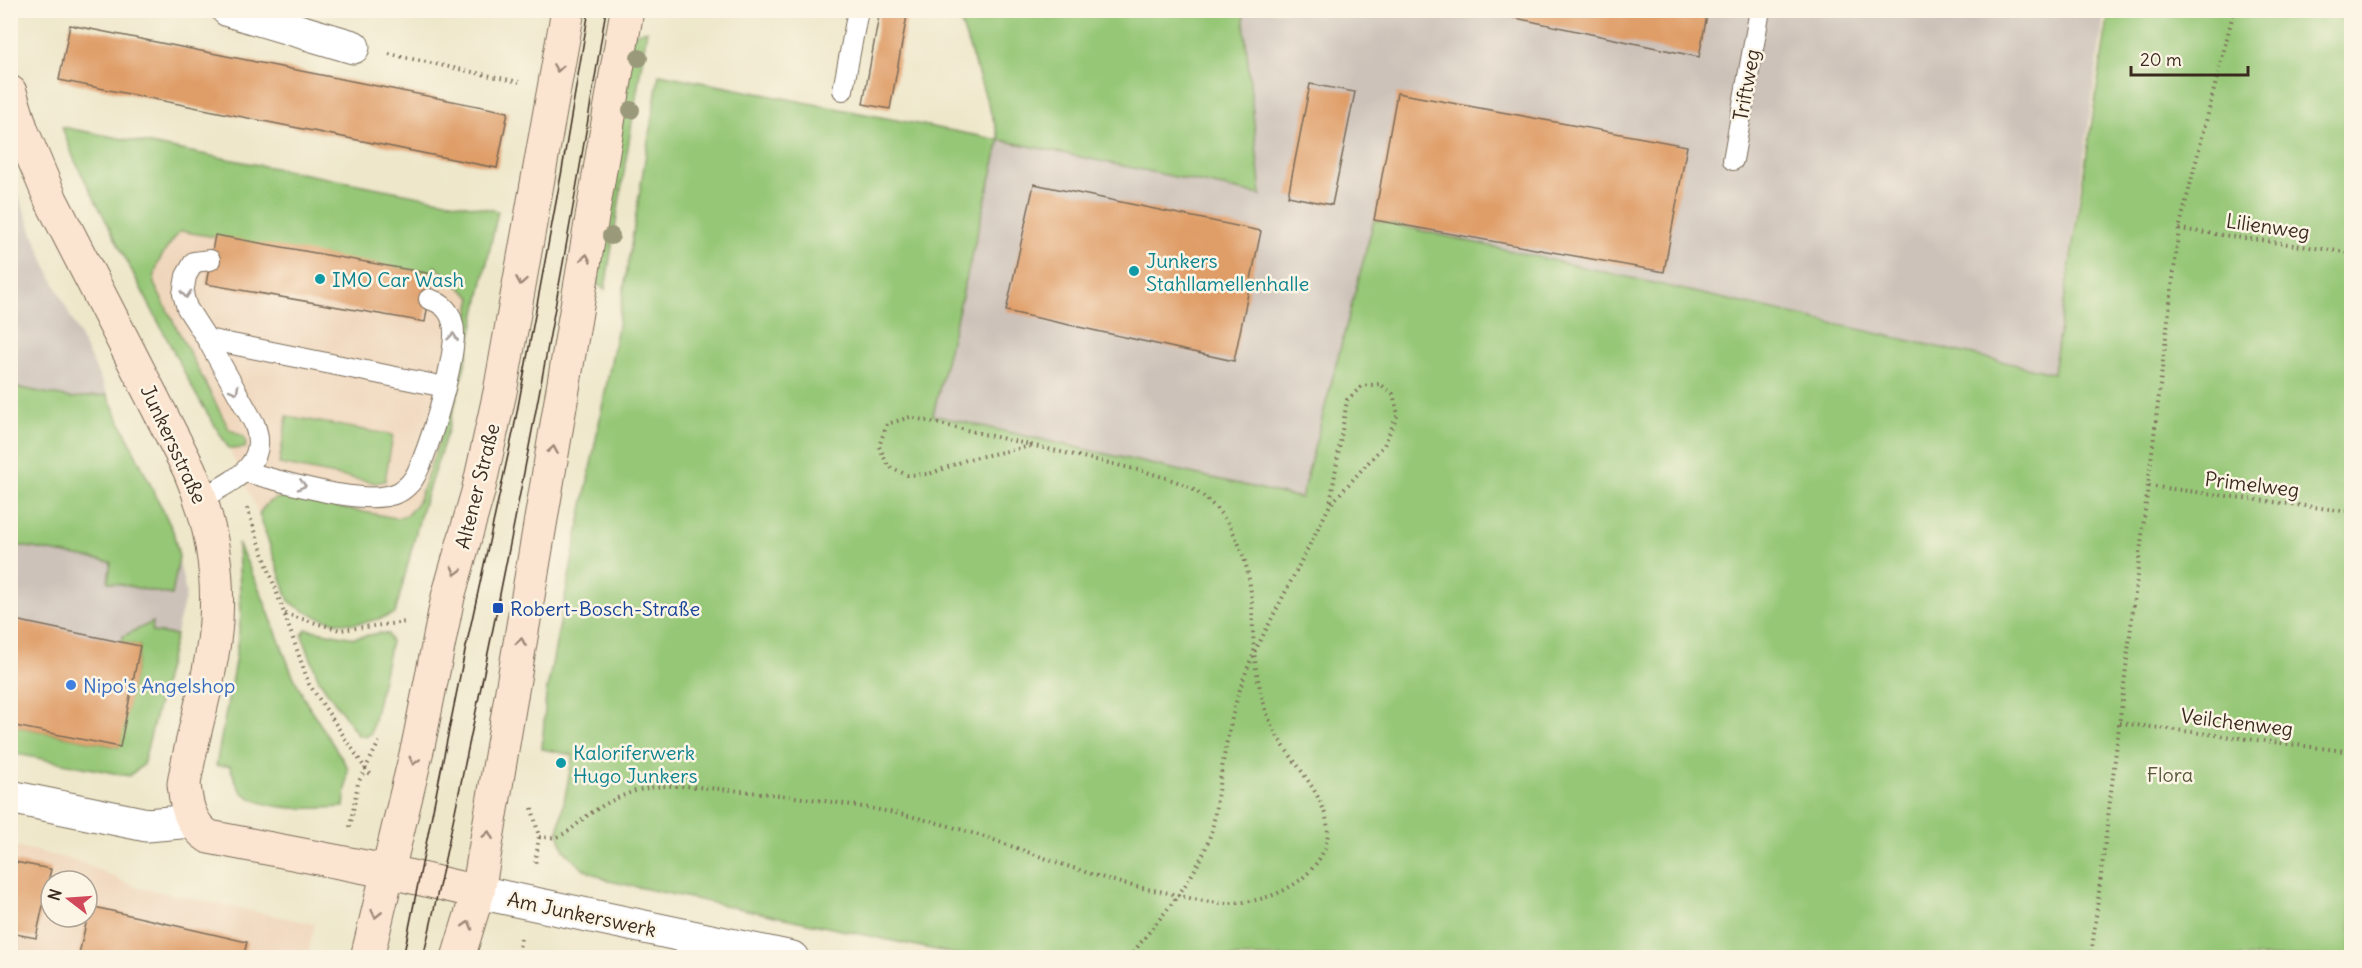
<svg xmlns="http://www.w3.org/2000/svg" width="2362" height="968" viewBox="0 0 2362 968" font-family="Delius,sans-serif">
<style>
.built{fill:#efd6bb;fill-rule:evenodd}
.industrial{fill:#cdc2b9}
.green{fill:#96c777;stroke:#68784a;stroke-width:1.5}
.building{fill:#df9d67}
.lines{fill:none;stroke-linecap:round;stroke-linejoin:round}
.lane-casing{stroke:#7a6c5a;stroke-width:22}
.street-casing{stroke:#7a6c5a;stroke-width:35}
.secondary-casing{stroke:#7a6c5a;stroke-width:35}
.path{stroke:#7a6c5a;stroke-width:4;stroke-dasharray:1.5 4.5;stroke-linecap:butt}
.lane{stroke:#fff;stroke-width:20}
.street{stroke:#fff;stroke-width:33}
.secondary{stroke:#fce5d0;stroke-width:33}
.tram{stroke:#3b2a1e;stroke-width:1.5}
.tree{fill:#9a997a}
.oneway{stroke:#9c8877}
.oneway2{stroke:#a79f9a}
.culture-dot{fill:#0f9aa8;stroke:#fcf5e5;stroke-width:2}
.transit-dot{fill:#1a4fb4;stroke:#fcf5e5;stroke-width:2}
.shop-dot{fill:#3f7fe0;stroke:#fcf5e5;stroke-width:2}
.labels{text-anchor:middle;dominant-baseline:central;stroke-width:5;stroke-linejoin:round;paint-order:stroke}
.street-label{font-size:20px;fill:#3b2a1e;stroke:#fcf5e5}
.culture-label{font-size:20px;fill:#0d838f;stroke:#fcf5e5;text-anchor:start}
.transit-label{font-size:20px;fill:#164399;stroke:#fcf5e5;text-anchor:start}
.shop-label{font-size:20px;fill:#366cbe;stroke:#fcf5e5;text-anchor:start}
.park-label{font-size:20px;fill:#565939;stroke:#fcf5e5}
</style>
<rect width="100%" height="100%" fill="#fcf5e5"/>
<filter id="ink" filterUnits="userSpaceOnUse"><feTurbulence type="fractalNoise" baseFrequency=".0167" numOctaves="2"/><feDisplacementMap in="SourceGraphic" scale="12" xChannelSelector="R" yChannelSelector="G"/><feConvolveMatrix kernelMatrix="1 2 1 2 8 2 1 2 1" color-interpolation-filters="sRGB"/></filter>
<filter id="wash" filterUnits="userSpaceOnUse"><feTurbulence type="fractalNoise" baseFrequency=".008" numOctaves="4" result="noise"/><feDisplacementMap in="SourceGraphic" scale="24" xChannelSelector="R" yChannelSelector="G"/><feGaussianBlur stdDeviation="1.35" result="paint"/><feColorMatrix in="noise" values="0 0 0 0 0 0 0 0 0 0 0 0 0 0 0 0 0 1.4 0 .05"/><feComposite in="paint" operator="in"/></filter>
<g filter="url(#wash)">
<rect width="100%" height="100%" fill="#eee7ca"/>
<g class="built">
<polygon points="224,183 489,251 464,369 448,430 422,509 395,614 359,623 342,623 316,616 299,609 289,601 259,514 229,449 195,393 112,231"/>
<path d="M11 845 81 862 136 887 315 924 307 957 11 958ZM51 881H87V917H51Z"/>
</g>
<g class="industrial">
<polygon points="1243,11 2105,11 2053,373 1375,220 1301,498 933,415 1000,140 1260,195"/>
<polygon points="10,174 44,261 173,531 186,594 143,765 129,776 11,753"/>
</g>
<g class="green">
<polygon points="957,11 1243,11 1261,195 1000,140 933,415 1301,498 1374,220 2053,373 2109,11 2351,11 2351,957 969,957 609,881 583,869 564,850 558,833 573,755 542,749 546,695 617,331 659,74 1000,140"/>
<polygon points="647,30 605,289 597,284 633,34"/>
<path d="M62 127 498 211 464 369 448 430 422 509 395 614C383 617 371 622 359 623 335 626 307 615 289 601L259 514C267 501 273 497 288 498L396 518 407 515 418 502 443 429 472 298 435 266 433 274 180 231C167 248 154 262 154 284L229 429 244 437 246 444 245 448 229 449 195 393 74 159Z"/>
<polygon points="10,386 71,398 107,395 173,531 179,557 172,595 108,582 111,562 11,544"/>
<polygon points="287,416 393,435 385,481 376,483 279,464"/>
<path d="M238 543 261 593 291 671 306 702 348 768 344 807C314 808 266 813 242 792 236 786 233 774 230 766H216L235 662 241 615Z"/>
<polygon points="153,622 152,632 176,635 143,765 129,776 11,753 10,725 119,747 140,646 122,642 123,636"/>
<polygon points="306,629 354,638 380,633 388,634 391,642 371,733 366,737 358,735 319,680 302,635"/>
</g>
<g id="blocks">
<g class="building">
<polygon points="505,10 524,10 523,15"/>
<polygon points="880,10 908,10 890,109 863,104"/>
<polygon points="1478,10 1708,10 1699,57"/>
<polygon points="70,25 508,112 497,168 59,80"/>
<polygon points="1310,84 1355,92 1332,205 1288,196"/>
<polygon points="1397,93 1687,146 1664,272 1374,220"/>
<polygon points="1034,184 1261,231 1234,361 1006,311"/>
<polygon points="215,235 433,274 425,322 206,284"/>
<polygon points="10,619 140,646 120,747 10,725"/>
<polygon points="10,861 51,869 36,938 10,933"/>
<polygon points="90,906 247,942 243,958 94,958 79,954"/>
</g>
</g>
</g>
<g filter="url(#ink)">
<use href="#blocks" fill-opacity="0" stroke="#7a6c5a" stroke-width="1.5"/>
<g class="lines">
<defs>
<g id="lane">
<polyline points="843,90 858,10"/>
<polyline points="1733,160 1760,10"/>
<polyline points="207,339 445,387"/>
<path d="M245 472C281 480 364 508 397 493 403 491 411 483 414 478 428 456 460 348 453 324 450 310 442 303 429 299"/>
<path d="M202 498C232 481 271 465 254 423L207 339 187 308 183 294 186 276 194 262 210 260"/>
</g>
<g id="street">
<polyline points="228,10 353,47"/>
<polyline points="10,797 147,825 192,821"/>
<polyline points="478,892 792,958"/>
</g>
<g id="secondary">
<path d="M10 92 22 131 51 200 189 469C210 517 219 569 216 621 213 673 192 732 184 784 186 805 190 825 209 837L386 871 478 892"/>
<polyline points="367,958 418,746 448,597 478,492 500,392 568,10"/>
<polyline points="458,958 478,892 627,10"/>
</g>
</defs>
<use href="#lane" class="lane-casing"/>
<use href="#street" class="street-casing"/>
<use href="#secondary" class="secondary-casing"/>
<g class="path">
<polyline points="389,54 519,82"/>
<polyline points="2179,229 2352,253"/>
<polyline points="2149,486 2352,512"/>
<polyline points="247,508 309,684 365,768 372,776"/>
<polyline points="285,614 340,630 406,622"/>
<polyline points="2120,723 2352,752"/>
<polyline points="532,808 539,837 535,865"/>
<polyline points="350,827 358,783 379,742"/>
<path d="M539 837C568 841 573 824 594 811 609 801 630 791 648 788 675 783 704 788 731 790 802 797 874 806 942 824 1000 840 1056 864 1114 881 1130 886 1147 889 1164 892 1182 896 1202 902 1221 903 1261 905 1307 888 1324 850 1342 808 1291 764 1274 730 1264 710 1260 690 1256 668 1253 647 1253 625 1252 604 1249 560 1235 518 1197 492 1182 481 1161 477 1143 471L910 417 887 424 879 446 888 466 907 475 929 474 969 459 1031 446"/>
<polyline points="517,958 521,938"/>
<polyline points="551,958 557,956 587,958"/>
<path d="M1132 958 1136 949C1163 913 1194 882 1209 839 1215 822 1216 803 1219 785 1227 739 1234 696 1254 653L1330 505 1384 445 1398 414 1393 394 1380 384 1362 386 1347 400 1330 505"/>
<polyline points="2091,958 2179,229 2234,10"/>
</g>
<use href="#lane" class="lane"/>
<use href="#street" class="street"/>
<use href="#secondary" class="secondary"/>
<g class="tram">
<polyline points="403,958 464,656 514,428 562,170 589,10"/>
<path d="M423 958C442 877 458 796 475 716 524 482 568 247 606 10"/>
</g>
</g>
<g class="tree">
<circle cx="639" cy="58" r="9"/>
<circle cx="631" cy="110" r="9"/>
<circle cx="611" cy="236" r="9"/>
</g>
<defs><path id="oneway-chevron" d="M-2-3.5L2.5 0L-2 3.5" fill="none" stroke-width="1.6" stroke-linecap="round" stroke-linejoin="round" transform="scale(1.5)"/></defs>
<g class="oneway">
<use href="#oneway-chevron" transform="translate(558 68) rotate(99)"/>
<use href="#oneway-chevron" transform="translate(586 258) rotate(-80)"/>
<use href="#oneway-chevron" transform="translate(521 281) rotate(100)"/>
<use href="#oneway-chevron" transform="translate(553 450) rotate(-80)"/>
<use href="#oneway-chevron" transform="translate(456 571) rotate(106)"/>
<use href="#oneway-chevron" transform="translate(521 642) rotate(-80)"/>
<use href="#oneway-chevron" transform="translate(414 761) rotate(104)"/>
<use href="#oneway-chevron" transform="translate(488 835) rotate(-80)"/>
<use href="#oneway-chevron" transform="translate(376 914) rotate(103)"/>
<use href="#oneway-chevron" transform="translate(468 925) rotate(-73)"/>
</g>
<g class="oneway2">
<use href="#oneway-chevron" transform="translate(186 294) rotate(86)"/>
<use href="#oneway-chevron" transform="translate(453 337) rotate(-83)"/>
<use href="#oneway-chevron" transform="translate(235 390) rotate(61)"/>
<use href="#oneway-chevron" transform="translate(302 485) rotate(13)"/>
</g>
</g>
<g class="culture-dot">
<circle cx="1134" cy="271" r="6"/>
<circle cx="320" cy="279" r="6"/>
<circle cx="561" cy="763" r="6"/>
</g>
<rect class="transit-dot" x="492" y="602" width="12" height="12" rx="3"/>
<circle class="shop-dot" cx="71" cy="685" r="6"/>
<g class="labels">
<g class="street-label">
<text transform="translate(1746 85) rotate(-80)">Triftweg</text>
<text transform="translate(2268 226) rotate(8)">Lilienweg</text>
<text transform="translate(174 444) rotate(65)">Junkersstraße</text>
<text transform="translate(2252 484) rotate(7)">Primelweg</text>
<text transform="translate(477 486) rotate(-76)">Altener Straße</text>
<text transform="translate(2237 722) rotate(7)">Veilchenweg</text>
<text transform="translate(582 914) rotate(12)">Am Junkerswerk</text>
</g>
<g class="culture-label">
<text x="1146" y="260">Junkers<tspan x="1146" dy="23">Stahllamellenhalle</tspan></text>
<text x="332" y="279">IMO Car Wash</text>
<text x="573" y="752">Kaloriferwerk<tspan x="573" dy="23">Hugo Junkers</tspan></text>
</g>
<g class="transit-label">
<text x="510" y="608">Robert-Bosch-Straße</text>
</g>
<g class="shop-label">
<text x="83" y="685">Nipo's Angelshop</text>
</g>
<g class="park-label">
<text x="2170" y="774">Flora</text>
</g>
</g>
<rect width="2362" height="968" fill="none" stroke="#fcf5e5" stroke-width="36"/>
<g transform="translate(69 899) rotate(287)"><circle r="28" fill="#fcf5e5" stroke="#afa495" stroke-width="1.5"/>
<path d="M0-4.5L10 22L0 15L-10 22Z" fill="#d1495b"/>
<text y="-9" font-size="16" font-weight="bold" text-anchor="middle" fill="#3b2a1e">N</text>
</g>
<path d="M2131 66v9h117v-9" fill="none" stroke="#3b2a1e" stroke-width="3"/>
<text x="2140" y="66" font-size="18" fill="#3b2a1e" stroke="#fcf5e5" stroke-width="4.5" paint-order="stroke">20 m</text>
</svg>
